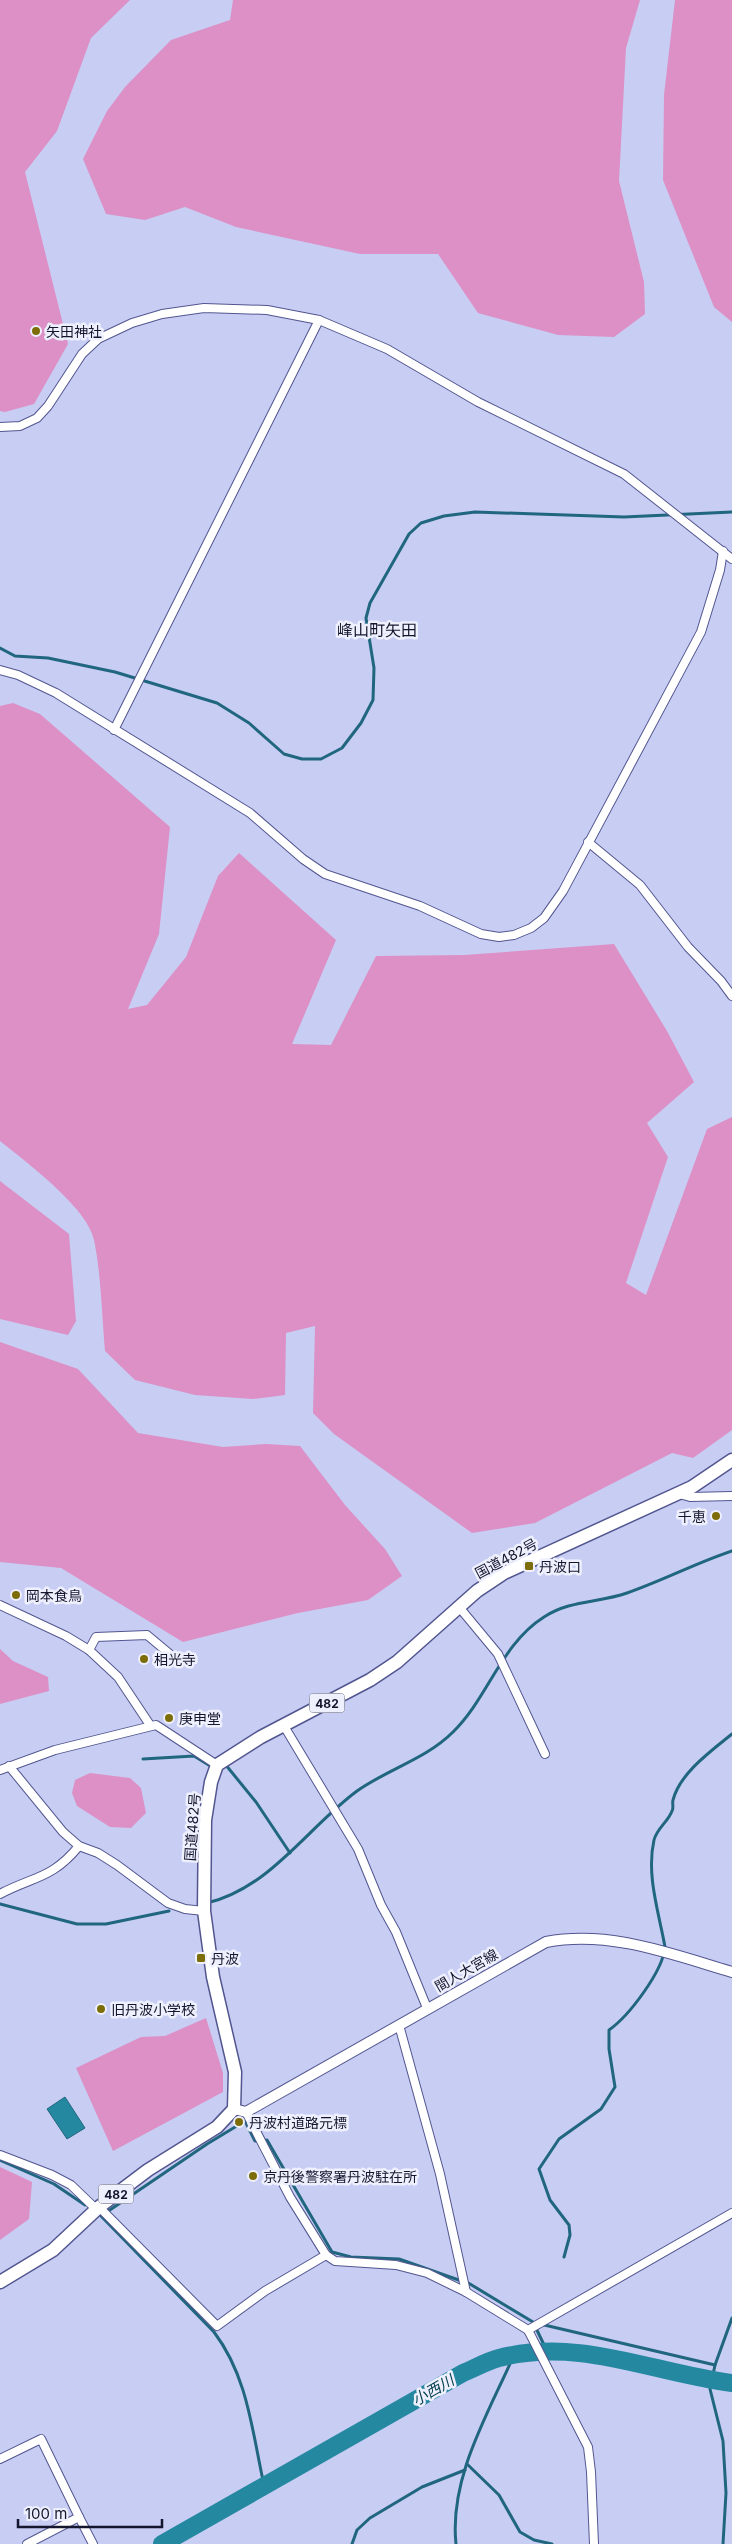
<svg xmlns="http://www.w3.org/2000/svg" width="732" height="2544" viewBox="0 0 732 2544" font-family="Inter,'Noto Sans JP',sans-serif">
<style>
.green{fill:#dc90c5}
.water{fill:#2588a1;stroke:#20667e}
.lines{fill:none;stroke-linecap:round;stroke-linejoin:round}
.stream{stroke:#20667e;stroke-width:3}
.river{stroke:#2588a1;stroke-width:18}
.minor-casing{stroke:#52568f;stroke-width:10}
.secondary-casing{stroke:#52568f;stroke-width:12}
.trunk-casing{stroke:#52568f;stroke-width:15}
.minor{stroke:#fff;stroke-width:8}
.secondary{stroke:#fff;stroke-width:10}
.trunk{stroke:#fff;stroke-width:12}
.poi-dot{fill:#7d6d09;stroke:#eef0fe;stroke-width:2}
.labels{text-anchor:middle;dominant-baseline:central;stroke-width:5;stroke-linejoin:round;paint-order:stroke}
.shield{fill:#eef0fe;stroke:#55576c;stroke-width:1}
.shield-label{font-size:12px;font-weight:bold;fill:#14162d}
.poi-label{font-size:14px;fill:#14162d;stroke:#eef0fe;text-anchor:start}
.street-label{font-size:14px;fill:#14162d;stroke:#eef0fe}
.water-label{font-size:15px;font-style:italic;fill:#06404e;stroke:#eef0fe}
.quarter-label{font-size:16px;fill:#14162d;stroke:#eef0fe}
</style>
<rect width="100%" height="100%" fill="#c8cdf4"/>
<g class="green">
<polygon points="0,0 130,0 91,38 57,131 25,172 68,344 34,404 5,412 0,411"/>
<polygon points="233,0 640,0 626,48 619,181 644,282 645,314 614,337 558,335 478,313 438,254 360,254 236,227 185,207 145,220 106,214 83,159 107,111 125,87 171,40 230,20"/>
<polygon points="675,0 732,0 732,322 714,307 663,180 664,95"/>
<path d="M13 703 40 714 170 827 159 934 128 1009 147 1005 186 957 218 876 239 853 336 940 292 1044 331 1045 376 956 464 955 614 944 667 1031 694 1082 647 1123 668 1157 626 1283 646 1295 707 1129 732 1117V1430L693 1458 672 1453 535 1523 472 1533 334 1434 313 1413 315 1326 286 1333 285 1395 253 1399 195 1395 135 1380 105 1351C102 1317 101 1273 94 1240 88 1208 25 1161 0 1141V706Z"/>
<polygon points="0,1181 69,1234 76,1321 68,1335 0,1319"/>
<polygon points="0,1342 78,1369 138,1433 223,1447 266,1444 300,1446 345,1505 385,1549 402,1576 368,1600 298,1613 183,1642 61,1568 0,1562"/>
<polygon points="0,1649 13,1661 48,1677 49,1691 0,1704"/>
<polygon points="90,1773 130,1778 141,1788 146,1813 131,1828 110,1827 77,1806 72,1793 75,1780"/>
<polygon points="206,2018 223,2073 223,2092 113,2151 76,2068 141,2037 165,2036"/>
<polygon points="0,2167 32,2182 29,2219 0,2240"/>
</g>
<polygon class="water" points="65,2097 85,2128 67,2139 47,2109"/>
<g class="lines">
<g class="stream">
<polyline points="0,648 15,656 48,658 115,672 217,703 249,723 284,754 302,759 321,759 342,748 361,723 373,700 374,668 366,618 370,603 409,534 421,523 444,516 475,512 624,517 732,512"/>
<polyline points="143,1759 194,1756 212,1767"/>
<polyline points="225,1764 256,1802 290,1853"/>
<path d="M207 1903C270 1888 307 1828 357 1791 388 1769 426 1759 453 1732 488 1698 501 1644 544 1617 570 1600 598 1603 627 1593 662 1581 696 1563 732 1551"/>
<polyline points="0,1904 77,1924 106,1924 169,1911"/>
<polyline points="0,2160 54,2184 85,2205"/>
<path d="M564 2257 570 2235 569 2225 550 2200 539 2169 559 2139 601 2109 615 2087 609 2049V2030C629 2016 663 1971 665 1947 659 1913 646 1875 654 1840 657 1828 668 1822 672 1811 674 1808 672 1803 673 1800 680 1773 711 1751 732 1734"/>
<polyline points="540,2324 715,2365"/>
<polyline points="467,2464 499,2495 520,2532 534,2540 552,2544"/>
<path d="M264 2485C252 2431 248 2377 214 2332L101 2216 207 2144 245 2121 255 2141 267 2140 332 2252 351 2257 399 2259 470 2284 533 2322 547 2351"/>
<polyline points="352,2544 357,2530 370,2518 422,2487 465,2470"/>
<path d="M456 2544C449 2478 488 2414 514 2355"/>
<polyline points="723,2544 726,2493 723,2441 710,2389 715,2365 732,2318"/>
</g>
<path class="river" d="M162 2544 463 2373C475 2368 487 2361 499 2358 581 2337 652 2373 732 2383"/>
<defs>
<g id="minor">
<polyline points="0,427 20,426 37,418 48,406 82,354 98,339 132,323 162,314 204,308 267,310 319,320 387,349 478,402 624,474 732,559"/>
<polyline points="0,670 18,675 56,693 250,813 303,859 325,874 420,906 481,934 499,937 514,935 531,928 544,918 563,891 701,632 720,570 723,551"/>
<polyline points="114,730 319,320"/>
<polyline points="588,842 640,885 688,947 721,981 732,996"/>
<polyline points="679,1494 690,1497 732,1496"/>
<polyline points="0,1605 66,1636 89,1650 118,1677 150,1725"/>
<polyline points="459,1607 498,1654 545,1754"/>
<polyline points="89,1650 96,1637 147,1635 171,1655"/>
<polyline points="284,1726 358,1849 381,1905 396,1932 427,2008"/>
<polyline points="9,1766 63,1832 79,1846 98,1853 117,1865 168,1903 185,1909 204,1911"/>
<polyline points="0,1770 55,1750 156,1725 217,1765"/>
<path d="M0 1894C34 1876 52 1879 79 1846"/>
<polyline points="399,2025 440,2174 466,2292"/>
<polyline points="246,2112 290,2197 326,2255 335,2261 396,2265 427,2273 466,2292 528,2330 588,2447 591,2472 594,2544"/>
<polyline points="0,2155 52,2175 71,2185 96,2209"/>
<polyline points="99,2207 217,2326 265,2291 326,2255"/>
<polyline points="528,2330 732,2213"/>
<polyline points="0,2459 41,2439 79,2517 27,2544"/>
<polyline points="79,2517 93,2544"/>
</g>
<path id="secondary" d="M234 2109 246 2112 546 1942C610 1930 671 1954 732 1972"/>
<polyline id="trunk" points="0,2282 53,2250 99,2207 148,2170 217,2127 234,2109 235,2072 213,1977 204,1911 205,1820 211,1782 217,1765 261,1737 370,1680 397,1662 477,1591 504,1573 692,1487 732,1460"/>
</defs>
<use href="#minor" class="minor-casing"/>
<use href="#secondary" class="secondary-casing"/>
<use href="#trunk" class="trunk-casing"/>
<use href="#minor" class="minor"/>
<use href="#secondary" class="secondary"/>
<use href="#trunk" class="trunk"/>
</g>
<g class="poi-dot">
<circle cx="36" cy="331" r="5"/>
<circle cx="716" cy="1516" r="5"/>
<rect x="524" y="1561" width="10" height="10" rx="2.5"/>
<circle cx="16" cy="1595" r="5"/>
<circle cx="144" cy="1659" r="5"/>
<circle cx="169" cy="1718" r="5"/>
<rect x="196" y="1953" width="10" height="10" rx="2.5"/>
<circle cx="101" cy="2009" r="5"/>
<circle cx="239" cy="2122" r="5"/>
<circle cx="253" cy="2176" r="5"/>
</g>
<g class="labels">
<g class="shield">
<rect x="309.5" y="1693.5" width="35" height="19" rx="4"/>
<rect x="98.5" y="2184.5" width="35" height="19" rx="4"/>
</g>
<g class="shield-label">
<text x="327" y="1703">482</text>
<text x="116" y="2194">482</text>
</g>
<g class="poi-label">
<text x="46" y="331">矢田神社</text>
<text x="706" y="1516" text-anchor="end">千恵</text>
<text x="539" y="1566">丹波口</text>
<text x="26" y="1595">岡本食鳥</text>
<text x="154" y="1659">相光寺</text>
<text x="179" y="1718">庚申堂</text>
<text x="211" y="1958">丹波</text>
<text x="111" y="2009">旧丹波小学校</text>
<text x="249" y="2122">丹波村道路元標</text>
<text x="263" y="2176">京丹後警察署丹波駐在所</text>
</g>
<g class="street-label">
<text transform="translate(506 1558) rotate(-28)">国道482号</text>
<text transform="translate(192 1827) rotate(-86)">国道482号</text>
<text transform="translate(466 1970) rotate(-30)">間人大宮線</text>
</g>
<g class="water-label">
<text transform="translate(433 2390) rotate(-30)">小西川</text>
</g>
<g class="quarter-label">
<text x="377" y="630">峰山町矢田</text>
</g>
</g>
<path d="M18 2519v8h144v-8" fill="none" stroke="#14162d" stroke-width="2.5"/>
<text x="25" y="2519" font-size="15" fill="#14162d" stroke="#eef0fe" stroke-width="4" paint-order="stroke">100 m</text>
</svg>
